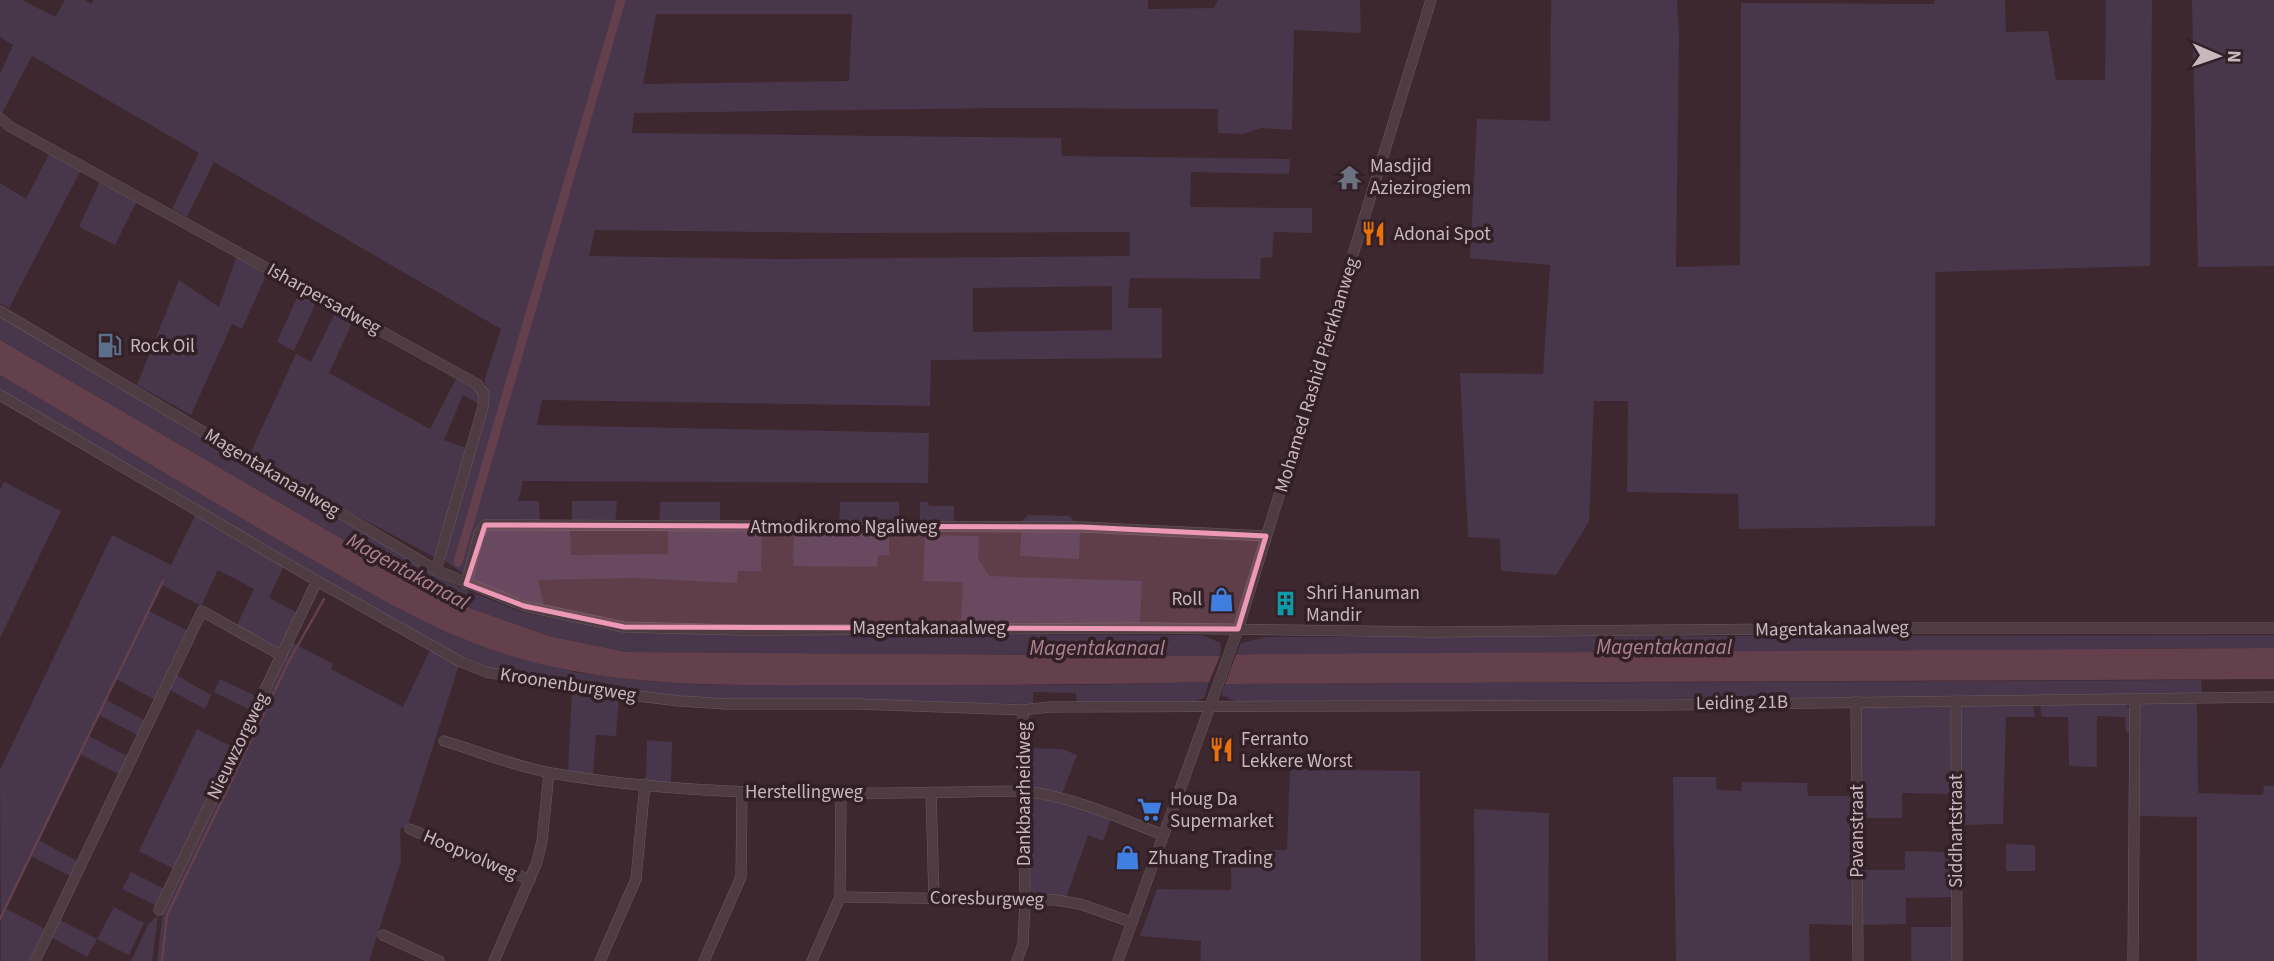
<svg xmlns="http://www.w3.org/2000/svg" width="2274" height="961" viewBox="0 0 2274 961" font-family="'Source Sans 3',sans-serif">
<style>
.green{fill:#48364a;fill-rule:evenodd}
.water{fill:#64404d}
.lines{fill:none;stroke-linecap:round;stroke-linejoin:round}
.stream{stroke:#64404d;stroke-width:2.5}
.canal{stroke:#64404d;stroke-width:9}
.minor-casing{stroke:#6b5960;stroke-width:11}
.minor{stroke:#4e3c42;stroke-width:10}
.marked{fill:#ed98b6;fill-opacity:0.2;stroke:#ed98b6;stroke-width:5;stroke-linejoin:round}
.labels{text-anchor:middle;dominant-baseline:central;stroke-width:7;stroke-linejoin:round;paint-order:stroke}
.poi-label{font-size:19px;fill:#c8b8be;stroke:#332027;text-anchor:start}
.street-label{font-size:19px;fill:#c8b8be;stroke:#332027}
.water-label{font-size:21px;font-style:italic;fill:#ac8393;stroke:#332027}
</style>
<rect width="100%" height="100%" fill="#3d2830"/>
<g class="green">
<path d="M0 0H22L55 17 65 0H85L91 4 94 0H1148V9L1214 8 1218 0H1360L1361 33 1294 30 1292 130 1262 128 1243 134 1218 133V109L1000 108 634 113 632 133 1061 138 1062 156 1290 159 1289 174 1191 172 1190 207 1312 208V233L1274 232 1272 257 1261 258 1260 279 1130 278 1128 308H1162V358L931 360 930 406 542 400 537 425 929 433 928 483 523 481 518 501H539L540 525 484 524 465 575 445 561V553L489 402 488 391 484 382 501 329 214 162 187 217 172 209 199 153 32 56 1 115 0 114V74L13 45 0 37ZM656 14H852L849 81 643 84ZM595 230 843 233 1130 232V256L782 259 589 256ZM1112 286V330L973 332V288Z"/>
<polygon points="1551,0 1677,0 1679,35 1676,267 1740,265 1741,3 1934,4 1935,0 2005,0 2006,32 2048,31 2056,80 2105,80 2106,0 2152,0 2150,266 1935,272 1935,526 1739,529 1738,494 1627,492 1628,401 1594,401 1589,522 1556,575 1501,571 1500,539 1468,537 1460,373 1543,374 1550,265 1470,258 1477,119 1550,121"/>
<polygon points="2192,0 2274,0 2274,266 2198,267"/>
<polygon points="50,152 82,168 9,308 0,303 0,183 26,199"/>
<polygon points="101,179 138,199 115,245 79,227"/>
<polygon points="237,255 267,273 242,329 232,324 191,415 137,385 179,280 219,307"/>
<polygon points="300,291 317,300 294,351 277,342"/>
<path d="M336 311 353 321 329 373 430 429 457 377C470 384 482 387 479 404L463 395 444 440 469 449 436 558 353 514 250 454 296 354 311 362Z"/>
<polygon points="0,317 416,564 464,589 521,612 632,633 1201,635 1221,643 1220,656 626,652 549,636 464,606 404,575 0,340"/>
<polygon points="0,375 342,576 445,631 574,672 647,681 711,685 1076,685 1209,682 1204,698 1195,702 1077,702 1076,693 1033,692 1033,704 702,699 571,685 494,670 468,662 337,588 0,391"/>
<polygon points="4,482 61,511 0,638 0,490"/>
<polygon points="572,501 617,501 615,526 572,525"/>
<polygon points="660,502 720,502 720,525 659,526"/>
<polygon points="840,502 899,502 900,528 839,527"/>
<polygon points="920,502 928,502 929,506 954,506 954,530 920,529"/>
<polygon points="196,514 284,566 269,598 298,613 282,647 279,649 236,627 254,589 218,570 201,606 162,585 149,611 190,632 157,701 116,679 106,700 146,721 139,736 99,715 89,736 129,757 120,775 80,754 38,840 79,862 72,877 31,856 5,908 47,930 32,961 1,961 0,770 112,535 171,565"/>
<polygon points="1028,515 1070,516 1080,531 1079,559 1020,556 1022,521"/>
<polygon points="485,530 570,530 571,555 668,554 668,530 762,531 761,571 738,571 737,583 635,578 538,580 544,605 515,597 472,581 470,577"/>
<polygon points="794,532 889,534 889,555 878,555 877,567 793,566"/>
<polygon points="925,535 979,536 978,558 989,576 1142,581 1140,624 961,622 963,582 923,581"/>
<polygon points="2274,635 2274,648 1236,655 1241,643 1266,637"/>
<polygon points="291,642 333,664 331,669 403,707 431,648 459,665 408,825 400,829 401,861 369,961 157,961 163,911"/>
<polygon points="176,675 211,695 205,709 168,689"/>
<polygon points="220,679 258,697 252,711 214,692"/>
<polygon points="2201,680 2202,695 1238,702 1221,695 1225,684"/>
<polygon points="572,691 619,697 616,736 596,735 593,774 568,771"/>
<polygon points="2197,701 2198,793 2263,795 2264,786 2274,786 2274,961 2197,961 2197,817 2137,816 2138,703"/>
<polygon points="2030,702 2033,705 2035,717 2006,717 2003,824 1959,825 1959,709 1961,704"/>
<polygon points="2040,703 2125,703 2131,711 2131,733 2126,732 2125,717 2097,716 2097,767 2069,766 2068,717 2044,717 2041,715"/>
<polygon points="1948,705 1953,708 1954,794 1902,793 1902,818 1859,818 1859,707"/>
<polygon points="197,729 235,748 176,870 139,851"/>
<polygon points="647,740 672,742 671,785 646,782"/>
<polygon points="1026,748 1062,749 1077,755 1062,794 1032,788 1029,785"/>
<polygon points="1290,769 1420,771 1421,961 1201,961 1201,941 1140,936 1157,889 1231,890 1231,863 1260,850 1287,850"/>
<polygon points="1673,777 1716,777 1717,790 1741,791 1742,782 1807,783 1808,796 1854,796 1854,925 1809,924 1810,961 1676,961"/>
<polygon points="1033,796 1045,796 1111,819 1103,841 1088,835 1066,898 1034,893 1029,890 1027,803"/>
<polygon points="1474,809 1549,813 1548,961 1475,961"/>
<polygon points="2006,844 2035,845 2035,871 2006,871"/>
<polygon points="1905,851 1953,852 1952,897 1906,898 1906,924 1860,925 1860,870 1905,870"/>
<polygon points="131,872 167,890 159,907 122,889"/>
<polygon points="114,907 144,923 129,955 97,939 87,957 49,936 58,919 97,939"/>
<polygon points="158,916 152,961 131,961 149,923"/>
<rect x="1911" y="927" width="42" height="34"/>
</g>
<g class="water">
<path d="M0 340 404 575 464 606 549 636 626 652 1220 656 1209 682C1089 685 968 685 848 685 732 685 614 689 502 653 427 629 357 585 289 546 193 490 97 432 0 375Z"/>
<polygon points="2274,648 2274,679 1225,684 1236,655 1263,654"/>
</g>
<g class="lines">
<g class="stream">
<polyline points="0,919 163,581"/>
<polyline points="162,961 167,915 289,661 324,599"/>
</g>
<g class="canal">
<polyline points="458,562 621,0"/>
<polyline points="443,608 449,593"/>
</g>
<defs>
<g id="minor">
<polyline points="0,118 9,126 477,384 484,394 483,407 436,570"/>
<polyline points="0,311 436,570 524,606 624,627 739,630 1152,628 1430,632 1902,628 2274,628"/>
<polyline points="0,395 317,581 461,662 486,672 577,689 680,701 726,704 858,704 1023,710 1049,707 1668,705 2274,697"/>
<polyline points="466,584 479,534 485,525 1082,527 1266,536"/>
<polyline points="1956,700 1957,961"/>
<polyline points="1856,701 1858,961"/>
<path d="M444 741C478 751 516 767 551 773 706 800 867 793 1024 791 1073 797 1117 817 1163 835"/>
<polyline points="931,792 934,899"/>
<polyline points="410,829 530,880"/>
<polyline points="840,897 1056,900 1080,904 1131,922"/>
<polyline points="159,910 317,581"/>
<polyline points="383,935 439,961"/>
<polyline points="35,961 202,611 282,656"/>
<polyline points="494,961 537,862 542,841 549,773"/>
<polyline points="600,961 636,879 645,784"/>
<polyline points="704,961 741,877 742,792"/>
<polyline points="812,961 840,897 841,792"/>
<polyline points="1017,961 1023,944 1025,900 1023,710"/>
<polyline points="1118,961 1238,629 1431,0"/>
<polyline points="2133,961 2135,698"/>
</g>
</defs>
<use href="#minor" class="minor-casing"/>
<use href="#minor" class="minor"/>
</g>
<path class="marked" d="M485 525 1082 527 1266 536 1238 629 624 627 524 606 466 584Z"/>
<defs>
<symbol id="temple-bare" viewBox="-9 -9 18 18"><path d="M0-6L5-2H3V0L6.5 2.5H4V6H1.5V3h-3V6H-4V2.5H-6.5L-3 0V-2H-5Z" fill="#6b7280" stroke="#332027" stroke-width="2.5" paint-order="stroke"/></symbol>
<symbol id="restaurant-bare" viewBox="-9 -9 18 18"><path d="M-5-6h1v4h1v-4h1v4h1v-4h1v5L-1.5 .5V6h-2V.5L-5-1ZM5-6V6H3V1.5H1.5Q1.5-4 5-6Z" fill="#e8710a" stroke="#332027" stroke-width="2.5" paint-order="stroke"/></symbol>
<symbol id="fuel-bare" viewBox="-9 -9 18 18"><path d="M-5.5-6h7V0h2V4h1.3V-2.5L3-4.5l.8-.8L6-3V5H2.5V1h-1V6h-7ZM-4.2-4.7v3.2H.2V-4.7Z" fill="#5c6f8a" stroke="#332027" stroke-width="2.5" paint-order="stroke"/></symbol>
<symbol id="shop-bare" viewBox="-9 -9 18 18"><path d="M-5-2.5h2.3a2.7 3.5 0 0 1 5.4 0H5L5.5 6h-11ZM-1.5-2.5h3a1.5 2.3 0 0 0-3 0Z" fill="#3f7fe0" stroke="#332027" stroke-width="2.5" paint-order="stroke"/></symbol>
<symbol id="building-bare" viewBox="-9 -9 18 18"><path d="M-4-6H4V6H1V3H-1V6H-4ZM-2.5-4.3h1.7v1.8h-1.7ZM.8-4.3h1.7v1.8H.8ZM-2.5-1h1.7V.8h-1.7ZM.8-1h1.7V.8H.8Z" fill="#0f9aa8" stroke="#332027" stroke-width="2.5" paint-order="stroke"/></symbol>
<symbol id="supermarket-bare" viewBox="-9 -9 18 18"><path d="M-6-5.5h2.5l.6 2H6L4.5 2H-2.5L-4.4-4H-6ZM-1.5 3.2a1.3 1.3 0 1 0 .1 0ZM3 3.2a1.3 1.3 0 1 0 .1 0Z" fill="#3f7fe0" stroke="#332027" stroke-width="2.5" paint-order="stroke"/></symbol>
</defs>
<g fill-rule="evenodd">
<use href="#temple-bare" x="1332" y="160" width="35" height="35"/>
<use href="#restaurant-bare" x="1356" y="216" width="35" height="35"/>
<use href="#fuel-bare" x="92" y="328" width="35" height="35"/>
<use href="#shop-bare" x="1204" y="582" width="35" height="35"/>
<use href="#building-bare" x="1268" y="586" width="35" height="35"/>
<use href="#restaurant-bare" x="1204" y="732" width="35" height="35"/>
<use href="#supermarket-bare" x="1132" y="792" width="35" height="35"/>
<use href="#shop-bare" x="1110" y="840" width="35" height="35"/>
</g>
<g class="labels">
<g class="poi-label">
<text x="1370" y="166">Masdjid<tspan x="1370" dy="22">Aziezirogiem</tspan></text>
<text x="1394" y="234">Adonai Spot</text>
<text x="130" y="346">Rock Oil</text>
<text x="1306" y="593">Shri Hanuman<tspan x="1306" dy="22">Mandir</tspan></text>
<text x="1202" y="599" text-anchor="end">Roll</text>
<text x="1241" y="739">Ferranto<tspan x="1241" dy="22">Lekkere Worst</tspan></text>
<text x="1170" y="799">Houg Da<tspan x="1170" dy="22">Supermarket</tspan></text>
<text x="1148" y="858">Zhuang Trading</text>
</g>
<g class="street-label">
<text transform="translate(324 299) rotate(29)">Isharpersadweg</text>
<text transform="translate(1317 375) rotate(-73)">Mohamed Rashid Pierkhanweg</text>
<text transform="translate(272 473) rotate(31)">Magentakanaalweg</text>
<text x="844" y="527">Atmodikromo Ngaliweg</text>
<text x="929" y="628">Magentakanaalweg</text>
<text transform="translate(1832 629) rotate(-1)">Magentakanaalweg</text>
<text transform="translate(568 685) rotate(9)">Kroonenburgweg</text>
<text transform="translate(1742 703) rotate(-1)">Leiding 21B</text>
<text transform="translate(238 746) rotate(-64)">Nieuwzorgweg</text>
<text x="804" y="792">Herstellingweg</text>
<text transform="translate(1024 794) rotate(-90)">Dankbaarheidweg</text>
<text transform="translate(1857 831) rotate(-90)">Pavanstraat</text>
<text transform="translate(1956 831) rotate(-90)">Siddhartstraat</text>
<text transform="translate(470 855) rotate(23)">Hoopvolweg</text>
<text transform="translate(987 899) rotate(1)">Coresburgweg</text>
</g>
<g class="water-label">
<text transform="translate(408 571) rotate(29)">Magentakanaal</text>
<text x="1664" y="647">Magentakanaal</text>
<text x="1097" y="648">Magentakanaal</text>
</g>
</g>
<g transform="translate(2218 56) rotate(92)" stroke="#332027" stroke-width="5" paint-order="stroke">
<path d="M0-5L12 26L0 18L-12 26Z" fill="#c8b8be"/>
<text y="-10" font-size="19" font-weight="bold" text-anchor="middle" fill="#c8b8be">N</text>
</g>
</svg>
